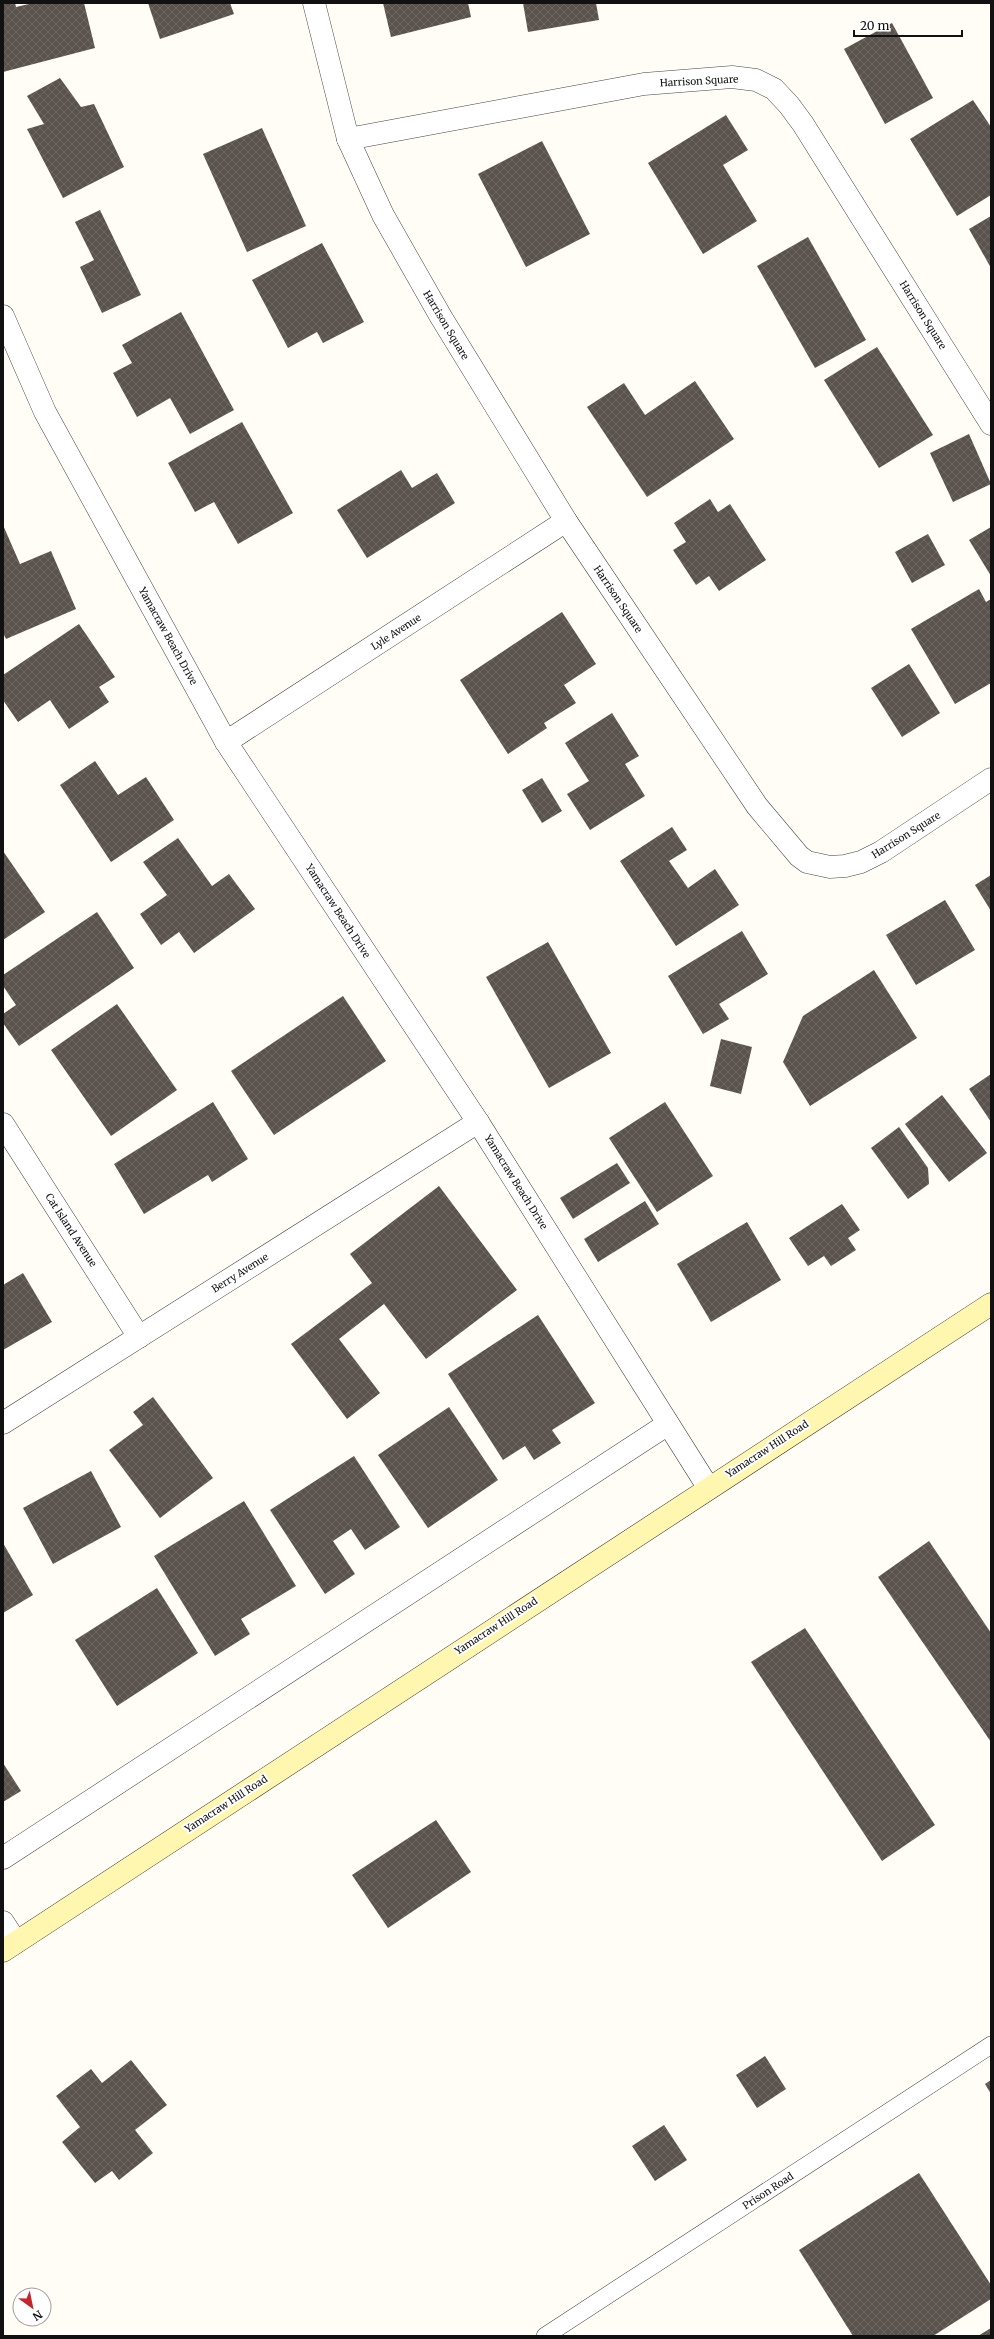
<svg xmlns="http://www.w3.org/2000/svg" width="994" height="2339" viewBox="0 0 994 2339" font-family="Merriweather,serif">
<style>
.building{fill:url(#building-cross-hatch)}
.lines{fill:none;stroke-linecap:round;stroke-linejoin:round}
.service-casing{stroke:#444;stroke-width:18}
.minor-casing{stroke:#444;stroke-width:23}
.secondary-casing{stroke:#333;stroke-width:23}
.service{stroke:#fff;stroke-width:17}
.minor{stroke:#fff;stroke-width:22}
.secondary{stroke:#fff6b0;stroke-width:22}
.labels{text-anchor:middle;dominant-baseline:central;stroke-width:4;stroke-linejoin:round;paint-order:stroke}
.street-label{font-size:10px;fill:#111;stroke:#fff}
</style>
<defs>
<pattern id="building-cross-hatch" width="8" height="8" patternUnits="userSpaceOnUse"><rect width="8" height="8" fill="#5a524d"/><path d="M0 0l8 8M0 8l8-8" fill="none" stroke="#6d6662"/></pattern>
</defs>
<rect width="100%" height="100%" fill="#fffdf5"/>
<g class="building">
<polygon points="3,3 15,3 16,7 33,3 84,3 95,48 3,72"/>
<polygon points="148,3 230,3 234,14 160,39"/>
<polygon points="383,3 468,3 471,17 391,37"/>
<polygon points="523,3 596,3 599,20 528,32"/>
<polygon points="892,23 933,98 885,124 844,49"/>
<polygon points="60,78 81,107 94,104 124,167 63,198 27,129 44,124 27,96"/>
<polygon points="973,100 991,127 991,195 957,216 910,139"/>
<polygon points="726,115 748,150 723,165 757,221 703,254 648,163"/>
<polygon points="262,128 306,226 247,252 203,154"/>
<polygon points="542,141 590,234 526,267 478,174"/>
<polygon points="100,210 141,295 102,313 80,267 94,260 75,222"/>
<polygon points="991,216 991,268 969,229"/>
<polygon points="808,237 866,340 815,368 757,266"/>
<polygon points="322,243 364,322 323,343 317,332 288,348 252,280"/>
<polygon points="181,312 234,410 190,434 170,398 137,417 113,373 132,363 122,345"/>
<polygon points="877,347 933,435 879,468 824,380"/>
<polygon points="695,381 734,439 647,497 587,407 624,383 645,415"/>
<polygon points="242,422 293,513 238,544 214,502 195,512 168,463"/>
<polygon points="969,434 991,484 953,502 930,453"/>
<polygon points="401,470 412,488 437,473 455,503 367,558 337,510"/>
<polygon points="710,499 718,512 730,504 766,560 719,591 709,576 696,585 673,550 686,542 674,523"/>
<polygon points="3,525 20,564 51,551 76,609 6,639 3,633"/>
<polygon points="991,527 991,576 969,540"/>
<polygon points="928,534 945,565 912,583 895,552"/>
<polygon points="979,589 986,602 991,599 991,683 955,704 911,629"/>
<polygon points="562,612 596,664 564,685 576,703 544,723 547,728 508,754 460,680"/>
<polygon points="79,624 115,677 99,687 109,702 69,729 50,700 18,722 3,700 3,675"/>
<polygon points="909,664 940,713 902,737 871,688"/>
<polygon points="612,713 639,756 625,764 645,796 590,830 567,794 589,781 565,743"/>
<polygon points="95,761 118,795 146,777 174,820 111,862 60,785"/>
<polygon points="542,778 562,811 542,823 522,790"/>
<polygon points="672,827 687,850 669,861 688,888 715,869 739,905 676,946 620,861"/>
<polygon points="178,838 212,886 229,874 255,909 194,953 179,932 161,945 140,914 167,895 143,862"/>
<polygon points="3,851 45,912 3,940"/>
<polygon points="991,875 991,911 975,885"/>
<polygon points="945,900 975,950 916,985 886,935"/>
<polygon points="97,912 134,968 19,1046 3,1023 3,1014 16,1005 3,986 3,975"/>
<polygon points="742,931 768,974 719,1004 729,1019 703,1034 668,976"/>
<polygon points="548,942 611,1053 549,1088 486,977"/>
<polygon points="874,970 917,1038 810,1106 783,1062 803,1016"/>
<polygon points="343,996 386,1061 274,1135 231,1071"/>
<polygon points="117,1004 177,1090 111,1136 51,1050"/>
<polygon points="721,1039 752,1047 741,1094 710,1086"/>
<polygon points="991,1074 991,1122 969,1089"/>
<polygon points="942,1095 987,1153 949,1182 905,1124"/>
<polygon points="213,1102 248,1159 212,1182 208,1175 144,1214 114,1164"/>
<polygon points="665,1102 713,1176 657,1212 609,1138"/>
<polygon points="899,1127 928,1168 929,1184 908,1199 871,1148"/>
<polygon points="617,1163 630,1183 573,1219 560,1198"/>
<polygon points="439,1186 517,1290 426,1359 384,1304 339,1339 380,1393 347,1419 291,1344 372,1283 350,1254"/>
<polygon points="645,1201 659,1224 598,1262 584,1239"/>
<polygon points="842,1204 860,1230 848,1238 856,1250 831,1266 824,1256 808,1266 789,1238"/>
<polygon points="747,1222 781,1280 711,1322 677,1264"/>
<polygon points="23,1273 52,1322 3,1350 3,1285"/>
<polygon points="538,1315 595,1403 552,1430 561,1443 534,1460 525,1446 503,1460 448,1374"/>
<polygon points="153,1397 213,1478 160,1518 109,1450 143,1425 133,1412"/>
<polygon points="449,1407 498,1480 428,1528 378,1455"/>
<polygon points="354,1456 400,1527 365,1550 351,1529 333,1541 355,1574 325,1594 270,1510"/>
<polygon points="91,1471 121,1527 53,1564 23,1508"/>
<polygon points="244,1501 296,1586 241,1619 250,1634 215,1656 154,1556"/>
<polygon points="929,1541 991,1633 991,1742 878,1577"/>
<polygon points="3,1543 33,1595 3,1613"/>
<polygon points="157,1588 198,1653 117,1706 75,1640"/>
<polygon points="805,1628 935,1825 882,1861 751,1662"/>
<polygon points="3,1763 21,1791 3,1802"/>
<polygon points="436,1820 471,1872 388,1928 352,1875"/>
<polygon points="765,2056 786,2089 757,2108 736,2075"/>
<polygon points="131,2060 167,2105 135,2130 153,2153 119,2180 112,2171 95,2183 62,2142 80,2127 56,2096 91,2069 102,2083"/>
<polygon points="991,2080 991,2094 985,2084"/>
<polygon points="664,2125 687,2160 655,2181 632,2146"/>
<polygon points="919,2173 991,2285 991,2299 933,2336 853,2336 799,2250"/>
<polygon points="991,2328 991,2336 978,2336"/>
</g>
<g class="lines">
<defs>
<polyline id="service" points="545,2336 991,2045"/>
<g id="minor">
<polyline points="314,3 348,139 383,215 441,317 566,521 757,806 799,856 807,862 830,867 845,866 861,862 881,852 991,779"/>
<polyline points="348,139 644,84 732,77 756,80 774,89 789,105 803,124 991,424"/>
<polyline points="3,316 45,412 226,742 478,1122 708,1487"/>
<polyline points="226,742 566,521"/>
<polyline points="3,1124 139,1337"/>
<polyline points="3,1423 478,1122"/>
<polyline points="3,1858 668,1424"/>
<polyline points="3,1922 16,1942"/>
</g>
<polyline id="secondary" points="3,1951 991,1304"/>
</defs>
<use href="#service" class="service-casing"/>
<use href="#minor" class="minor-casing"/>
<use href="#secondary" class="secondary-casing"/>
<use href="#service" class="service"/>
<use href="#minor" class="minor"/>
<use href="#secondary" class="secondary"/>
</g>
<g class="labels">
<g class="street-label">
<text transform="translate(699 81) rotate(-3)">Harrison Square</text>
<text transform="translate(923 315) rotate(58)">Harrison Square</text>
<text transform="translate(446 325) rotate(59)">Harrison Square</text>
<text transform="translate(618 599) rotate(56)">Harrison Square</text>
<text transform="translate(396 632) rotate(-33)">Lyle Avenue</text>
<text transform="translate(168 636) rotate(61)">Yamacraw Beach Drive</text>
<text transform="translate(906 835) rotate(-32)">Harrison Square</text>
<text transform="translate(338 911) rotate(57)">Yamacraw Beach Drive</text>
<text transform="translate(516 1182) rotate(58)">Yamacraw Beach Drive</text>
<text transform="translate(71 1230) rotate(57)">Cat Island Avenue</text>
<text transform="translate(240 1273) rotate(-32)">Berry Avenue</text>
<text transform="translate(767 1449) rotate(-33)">Yamacraw Hill Road</text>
<text transform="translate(496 1626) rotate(-33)">Yamacraw Hill Road</text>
<text transform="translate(226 1804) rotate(-33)">Yamacraw Hill Road</text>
<text transform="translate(768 2191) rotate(-33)">Prison Road</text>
</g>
</g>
<rect width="994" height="2339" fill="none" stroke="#111111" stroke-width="8"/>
<g transform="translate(32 2307) rotate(147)"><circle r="19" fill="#ffffff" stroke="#a0a0a0"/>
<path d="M0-3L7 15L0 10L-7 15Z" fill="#c4262e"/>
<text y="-6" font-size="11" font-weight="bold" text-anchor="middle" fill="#111111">N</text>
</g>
<path d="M854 30v6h108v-6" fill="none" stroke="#111111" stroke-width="2"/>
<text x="860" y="30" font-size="12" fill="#111111" stroke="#ffffff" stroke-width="3" paint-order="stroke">20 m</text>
</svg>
